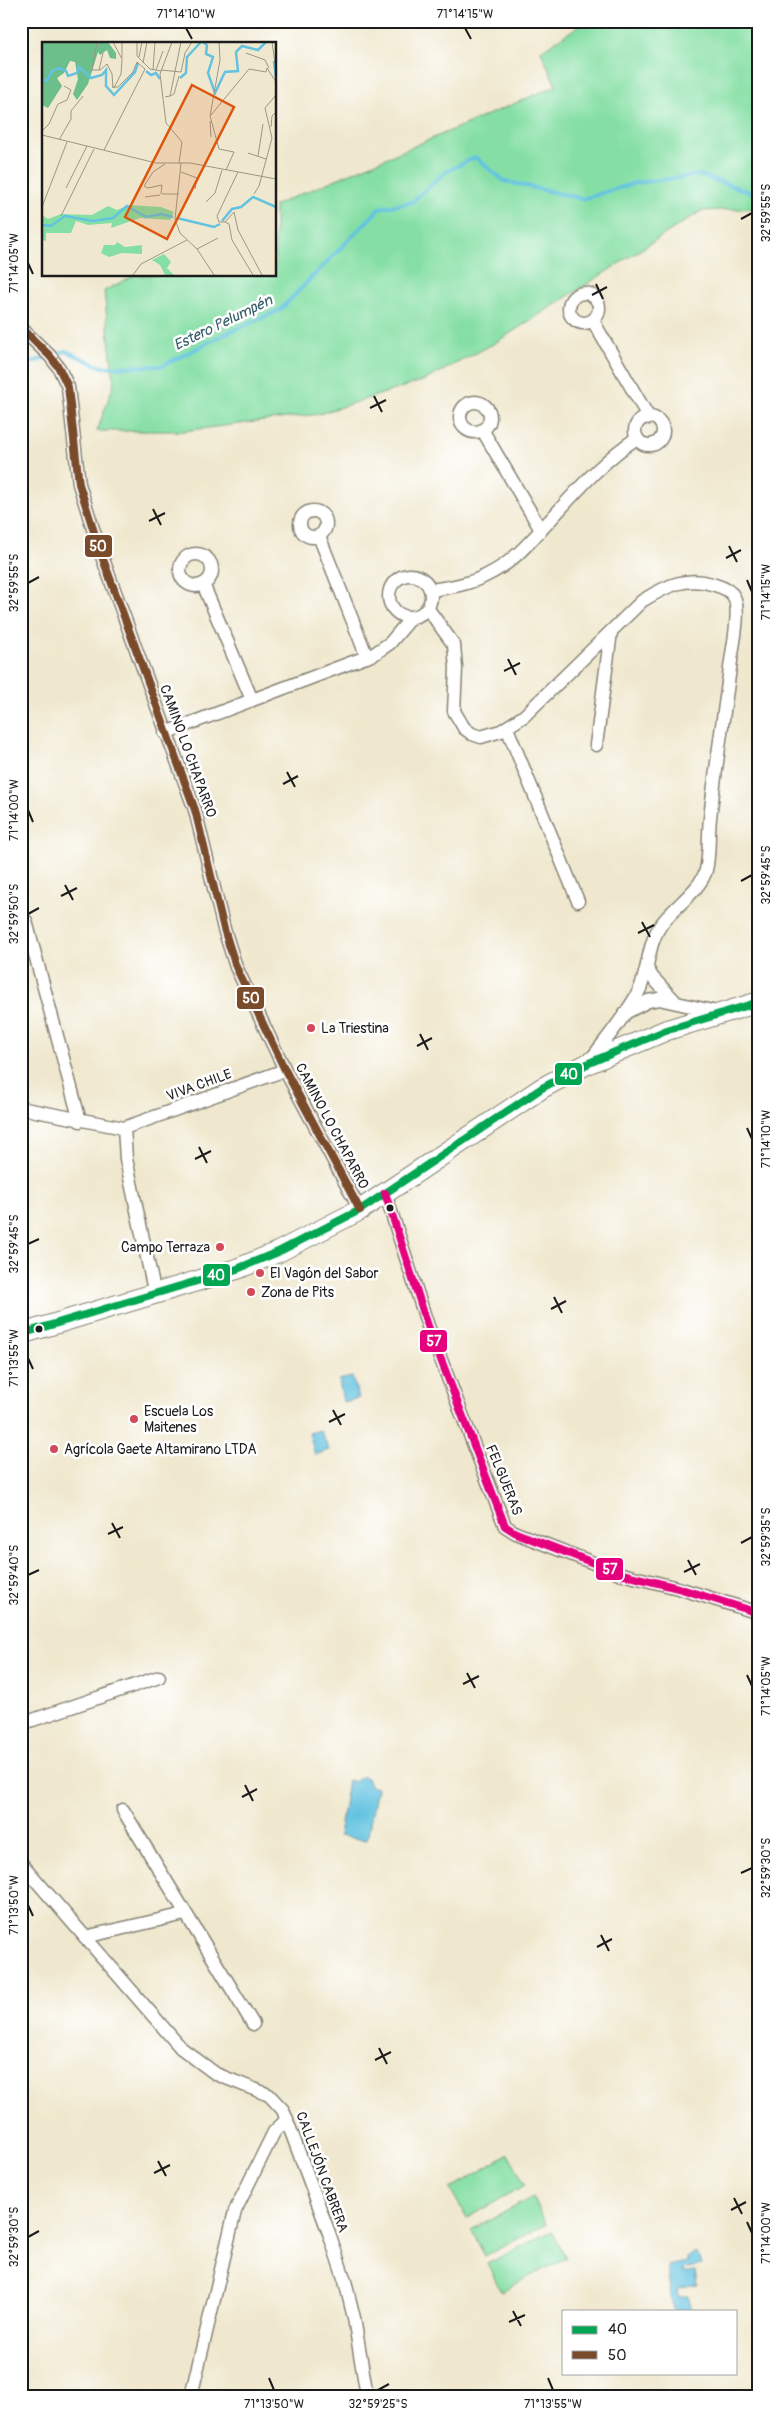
<svg xmlns="http://www.w3.org/2000/svg" width="780" height="2417" viewBox="0 0 780 2417" font-family="Pangolin,sans-serif">
<style>
.green{fill:#85dfa4;stroke:#507e60}
.water{fill:#62c2e0;stroke:#3f6f7e}
.lines{fill:none;stroke-linecap:round;stroke-linejoin:round}
.stream{stroke:#62c2e0;stroke-width:4}
.minor-casing{stroke:#868275;stroke-width:15}
.primary-casing{stroke:#868275;stroke-width:22}
.minor{stroke:#fff;stroke-width:12}
.primary{stroke:#fff;stroke-width:20}
.bus-1-casing{stroke:#fff;stroke-width:11}
.bus-2-casing{stroke:#fff;stroke-width:11}
.bus-3-casing{stroke:#fff;stroke-width:11}
.bus-1{stroke:#00a651;stroke-width:8}
.bus-2{stroke:#7a4b2a;stroke-width:8}
.bus-3{stroke:#e5007d;stroke-width:8}
.ticks{fill:none;stroke:#1c1c1c;stroke-width:2}
.poi-dot{fill:#d1495b;stroke:#fff;stroke-width:2}
.bus-dot{fill:#1c1c1c;stroke:#fff;stroke-width:2}
.labels{text-anchor:middle;dominant-baseline:central;stroke-width:5;stroke-linejoin:round;paint-order:stroke}
.street-label{font-size:14px;fill:#1c1c1c;stroke:#fff}
.poi-label{font-size:14px;fill:#1c1c1c;stroke:#fff;text-anchor:start}
.water-label{font-size:15px;font-style:italic;fill:#385e6a;stroke:#fff}
.inset-river{fill:none;stroke:#62c2e0;stroke-width:2.5}
.inset-road{fill:none;stroke:#9b9687;stroke-width:1}
.view{fill:#de560d;fill-opacity:0.15;stroke:#de560d;stroke-width:2.5}
.inset-edge{fill:none;stroke:#1c1c1c;stroke-width:2.5}
.line-badge{stroke:#fff;stroke-width:2}
.badge-label{font-size:14px;text-anchor:middle;font-weight:bold;fill:#fff}
.neatline{fill:none;stroke:#1c1c1c;stroke-width:2}
.ticks-label{font-size:12px;text-anchor:middle;fill:#1c1c1c}
</style>
<rect width="100%" height="100%" fill="#fff"/>
<filter id="ink" filterUnits="userSpaceOnUse"><feTurbulence type="fractalNoise" baseFrequency=".02" numOctaves="2"/><feDisplacementMap in="SourceGraphic" scale="10" xChannelSelector="R" yChannelSelector="G"/><feConvolveMatrix kernelMatrix="1 2 1 2 8 2 1 2 1" color-interpolation-filters="sRGB"/></filter>
<filter id="wash" filterUnits="userSpaceOnUse"><feTurbulence type="fractalNoise" baseFrequency=".0096" numOctaves="4" result="noise"/><feDisplacementMap in="SourceGraphic" scale="20" xChannelSelector="R" yChannelSelector="G"/><feGaussianBlur stdDeviation="1.12" result="paint"/><feColorMatrix in="noise" values="0 0 0 0 0 0 0 0 0 0 0 0 0 0 0 0 0 1.4 0 .05"/><feComposite in="paint" operator="in"/></filter>
<g filter="url(#wash)">
<rect width="100%" height="100%" fill="#f0e8ce"/>
<g class="green">
<polygon points="586,21 759,21 759,208 701,211 495,343 425,380 319,414 183,431 97,431 114,384 104,291 135,275 275,275 275,205 556,86 541,51"/>
<polygon points="509,2154 525,2185 467,2218 450,2189"/>
<polygon points="533,2197 546,2224 485,2256 471,2230"/>
<polygon points="552,2231 566,2258 501,2291 487,2264"/>
</g>
<g class="water">
<polygon points="352,1377 359,1398 343,1402 339,1380"/>
<polygon points="320,1430 329,1450 315,1455 309,1433"/>
<polygon points="362,1776 367,1778 370,1786 377,1788 367,1840 339,1836 348,1780 355,1782"/>
<polygon points="695,2252 700,2257 702,2265 683,2269 684,2273 695,2271 697,2285 677,2289 678,2297 688,2295 692,2311 673,2311 667,2266 687,2262 687,2258"/>
</g>
<g class="lines">
<polyline class="stream" points="21,366 66,351 102,367 162,366 225,334 280,310 380,208 412,202 444,173 475,157 504,181 583,199 635,183 700,175 759,195"/>
</g>
</g>
<g filter="url(#ink)">
<g class="lines">
<defs>
<g id="minor">
<circle cx="584" cy="308" r="15"/>
<polyline points="593,321 649,418"/>
<polyline points="21,328 50,356 59,368 68,387 79,484 100,551 195,810 224,929 236,967 285,1070 360,1210"/>
<circle cx="475" cy="417" r="15"/>
<circle cx="649" cy="431" r="14"/>
<polyline points="483,431 541,530"/>
<circle cx="313" cy="524" r="13"/>
<polyline points="319,536 367,657"/>
<circle cx="196" cy="570" r="16"/>
<circle cx="410" cy="596" r="21"/>
<polyline points="203,584 252,700"/>
<path d="M431 590C451 587 471 584 489 574 510 564 525 547 541 530 571 498 600 462 637 438"/>
<path d="M428 609 454 645 456 668 454 711 464 728 472 734 481 737 501 731 524 716 642 601C666 586 687 575 715 585 722 587 731 591 734 597 741 610 733 646 731 661 724 713 716 765 710 818 708 835 710 854 706 870 701 890 671 909 660 926 647 946 649 972 638 993 625 1017 606 1039 590 1061"/>
<polyline points="507,728 578,901"/>
<polyline points="165,733 374,654 390,643 411,618"/>
<polyline points="596,745 611,632"/>
<polyline points="26,921 80,1121"/>
<polyline points="647,968 652,977 674,1000"/>
<polyline points="625,1013 648,1001 659,999 717,1012"/>
<polyline points="21,1106 25,1109 124,1128 285,1070"/>
<polyline points="124,1128 126,1159 155,1295"/>
<polyline points="385,1193 428,1326 505,1526 516,1533 622,1574 678,1588 759,1613"/>
<polyline points="21,1724 159,1677"/>
<polyline points="123,1810 253,2024"/>
<polyline points="21,1863 181,2048 216,2074 269,2095 283,2110 329,2233 345,2281 354,2318 367,2396"/>
<polyline points="85,1937 185,1914"/>
<polyline points="191,2396 235,2211 274,2132 287,2119"/>
</g>
<polyline id="primary" points="21,1334 237,1269 278,1252 360,1210 542,1088 589,1063 667,1030 759,1002"/>
</defs>
<use href="#minor" class="minor-casing"/>
<use href="#primary" class="primary-casing"/>
<use href="#minor" class="minor"/>
<use href="#primary" class="primary"/>
<defs>
<polyline id="bus-1" points="21,1334 237,1269 278,1252 360,1210 542,1088 589,1063 667,1030 759,1002"/>
<polyline id="bus-2" points="21,328 50,356 59,368 68,387 79,484 100,551 195,810 224,929 236,967 285,1070 360,1210"/>
<polyline id="bus-3" points="385,1193 428,1326 505,1526 516,1533 622,1574 678,1588 759,1613"/>
</defs>
<use href="#bus-1" class="bus-1-casing"/>
<use href="#bus-2" class="bus-2-casing"/>
<use href="#bus-3" class="bus-3-casing"/>
<use href="#bus-1" class="bus-1"/>
<use href="#bus-2" class="bus-2"/>
<use href="#bus-3" class="bus-3"/>
</g>
</g>
<path class="ticks" d="M186 28 192 39M465 28 471 39M741 219 752 213M28 263 33 274M596 284 603 299M592 295 607 287M374 396 382 412M370 408 386 400M153 509 161 525M149 521 165 513M729 546 737 562M726 558 741 550M747 580 752 592M28 583 39 577M508 659 516 675M504 671 520 663M287 772 295 787M283 784 298 776M28 810 33 822M741 881 752 875M65 885 73 900M61 896 77 888M28 914 39 908M642 922 650 937M638 933 654 925M420 1034 428 1050M417 1046 432 1038M747 1128 752 1139M199 1147 207 1163M195 1159 211 1151M28 1244 39 1239M554 1297 562 1313M551 1309 566 1301M28 1358 33 1369M333 1410 341 1425M329 1422 345 1414M112 1523 120 1538M108 1534 123 1527M741 1543 752 1537M688 1560 696 1575M684 1572 700 1564M28 1575 39 1570M467 1673 475 1688M747 1675 752 1686M463 1684 479 1676M245 1785 253 1801M242 1797 257 1789M741 1873 752 1868M28 1905 33 1916M601 1935 609 1951M597 1947 612 1939M379 2048 387 2064M375 2060 391 2052M158 2161 166 2176M154 2173 170 2165M734 2198 742 2214M731 2210 746 2202M747 2222 752 2233M28 2237 39 2231M513 2311 521 2326M509 2322 525 2315M269 2378 274 2390M548 2378 553 2390M378 2390 389 2384"/>
<g class="poi-dot">
<circle cx="311" cy="1028" r="5"/>
<circle cx="220" cy="1247" r="5"/>
<circle cx="260" cy="1273" r="5"/>
<circle cx="251" cy="1292" r="5"/>
<circle cx="134" cy="1419" r="5"/>
<circle cx="54" cy="1449" r="5"/>
</g>
<g class="bus-dot">
<circle cx="390" cy="1208" r="4.5"/>
<circle cx="39" cy="1329" r="4.5"/>
</g>
<g class="labels">
<g class="street-label">
<text transform="translate(188 751) rotate(70)">CAMINO LO CHAPARRO</text>
<text transform="translate(199 1085) rotate(-20)">VIVA CHILE</text>
<text transform="translate(332 1126) rotate(62)">CAMINO LO CHAPARRO</text>
<text transform="translate(504 1480) rotate(68)">FELGUERAS</text>
<text transform="translate(322 2172) rotate(70)">CALLEJÓN CABRERA</text>
</g>
<g class="poi-label">
<text x="321" y="1028">La Triestina</text>
<text x="210" y="1247" text-anchor="end">Campo Terraza</text>
<text x="270" y="1273">El Vagón del Sabor</text>
<text x="261" y="1292">Zona de Pits</text>
<text x="144" y="1411">Escuela Los<tspan x="144" dy="16">Maitenes</tspan></text>
<text x="64" y="1449">Agrícola Gaete Altamirano LTDA</text>
</g>
<g class="water-label">
<text transform="translate(223 323) rotate(-26)">Estero Pelumpén</text>
</g>
</g>
<g transform="translate(42 42)">
<rect width="234" height="234" fill="#f0e8ce"/>
<path d="M87 163 119 165 132 170 128 178 98 176 69 186 70 181 46 183 34 179 29 191H4V199L0 198V173L6 177 19 172 50 173 66 164 75 168ZM75 200 83 205 100 203V212L80 211 67 215 59 211 62 203H73ZM122 212 129 220 125 226 132 233H123L118 223 110 218Z" fill="#85dfa4"/>
<path d="M0 0H66L74 11V17L68 16 65 8 58 13 56 10 46 42 35 58 31 52 36 37 33 20 28 19 22 31 15 36 20 44 6 66 0 63Z" fill="#6cbe8a"/>
<path class="inset-river" d="M161 0 165 3 164 12 171 15 166 31 173 51 183 30 196 29 194 10 200 4 216 8 224 0M232 19 234 35M104 29 109 33 114 31 118 37M138 36 144 31 145 15 159 0M0 37 5 39 10 29 17 26 24 29 26 34 35 31 37 25 49 36 60 33 64 28V44L72 53 93 30 96 21M135 176 172 185 178 182M180 179 190 167 199 165 211 155 234 165M0 183 9 184 23 174 51 179 71 176 85 164 104 175 119 172 131 175"/>
<path class="inset-road" d="M55 0 50 28H58L65 22 70 32 71 46M71 0 80 17 79 32 72 46M95 0V14L108 27 119 29M130 0 118 32 124 81 140 100 137 121M177 0 178 18 168 74 177 107 192 110 184 128M230 0 234 28M204 11 223 18 227 26M97 15 100 0M80 16V0M101 21 105 0M57 28 61 11M111 28 113 0M114 28 121 9M119 28 139 30 143 11 150 0M70 45H76L91 30 95 20 103 27M128 54 132 52 137 34M123 55 128 54 139 0M169 73 207 27 224 30 225 26 234 40M168 79 169 95M229 85 230 74 234 70M0 89 7 82 16 62 25 58 29 48 22 44M0 93 114 121H148L234 137M17 98 29 77V69L41 54M62 108 103 27M206 111 224 117M216 114 221 82M139 121 133 177 138 191 155 207 172 233M139 130 155 136 153 147M24 146 45 104M119 152 120 143 106 146 102 144 111 130 123 122M120 152H137M212 152 217 144 230 96 223 66 234 53M103 155 118 153M164 160 173 151 180 128M0 165 25 100M19 174 52 107M183 180 192 170 196 188 220 233M183 180 187 182 190 198 211 233M183 180H177L175 174 196 130M155 207 176 196M91 233 99 222 145 198"/>
<path class="view" d="M150 43 192 65 125 197 83 175Z"/>
<rect width="234" height="234" class="inset-edge"/>
</g>
<g class="line-badge">
<rect x="84" y="534" width="29" height="24" rx="5" fill="#7a4b2a"/>
<rect x="236" y="986" width="29" height="24" rx="5" fill="#7a4b2a"/>
<rect x="554" y="1062" width="29" height="24" rx="5" fill="#00a651"/>
<rect x="202" y="1263" width="29" height="24" rx="5" fill="#00a651"/>
<rect x="419" y="1329" width="29" height="24" rx="5" fill="#e5007d"/>
<rect x="595" y="1557" width="29" height="24" rx="5" fill="#e5007d"/>
</g>
<g class="badge-label">
<text x="98" y="551">50</text>
<text x="251" y="1003">50</text>
<text x="569" y="1079">40</text>
<text x="216" y="1280">40</text>
<text x="434" y="1346">57</text>
<text x="610" y="1574">57</text>
</g>
<rect width="780" height="2417" fill="none" stroke="#fff" stroke-width="55"/>
<rect x="562" y="2310" width="175" height="65" fill="#ffffff" stroke="#a4a4a4"/>
<rect x="572" y="2326" width="25" height="8" fill="#00a651" stroke="#a4a4a4"/>
<text x="608" y="2334" font-size="15" fill="#1c1c1c">40</text>
<rect x="572" y="2351" width="25" height="8" fill="#7a4b2a" stroke="#a4a4a4"/>
<text x="608" y="2360" font-size="15" fill="#1c1c1c">50</text>
<rect x="28" y="28" width="724" height="2362" class="neatline"/>
<g class="ticks-label">
<text x="186" y="18">71°14'10"W</text>
<text x="465" y="18">71°14'15"W</text>
<text transform="translate(766 213) rotate(-90)" y="4">32°59'55"S</text>
<text transform="translate(14 263) rotate(-90)" y="4">71°14'05"W</text>
<text transform="translate(14 583) rotate(-90)" y="4">32°59'55"S</text>
<text transform="translate(766 592) rotate(-90)" y="4">71°14'15"W</text>
<text transform="translate(14 810) rotate(-90)" y="4">71°14'00"W</text>
<text transform="translate(766 875) rotate(-90)" y="4">32°59'45"S</text>
<text transform="translate(14 914) rotate(-90)" y="4">32°59'50"S</text>
<text transform="translate(766 1139) rotate(-90)" y="4">71°14'10"W</text>
<text transform="translate(14 1244) rotate(-90)" y="4">32°59'45"S</text>
<text transform="translate(14 1358) rotate(-90)" y="4">71°13'55"W</text>
<text transform="translate(766 1537) rotate(-90)" y="4">32°59'35"S</text>
<text transform="translate(14 1575) rotate(-90)" y="4">32°59'40"S</text>
<text transform="translate(766 1686) rotate(-90)" y="4">71°14'05"W</text>
<text transform="translate(766 1868) rotate(-90)" y="4">32°59'30"S</text>
<text transform="translate(14 1905) rotate(-90)" y="4">71°13'50"W</text>
<text transform="translate(766 2233) rotate(-90)" y="4">71°14'00"W</text>
<text transform="translate(14 2237) rotate(-90)" y="4">32°59'30"S</text>
<text x="274" y="2408">71°13'50"W</text>
<text x="378" y="2408">32°59'25"S</text>
<text x="553" y="2408">71°13'55"W</text>
</g>
</svg>
